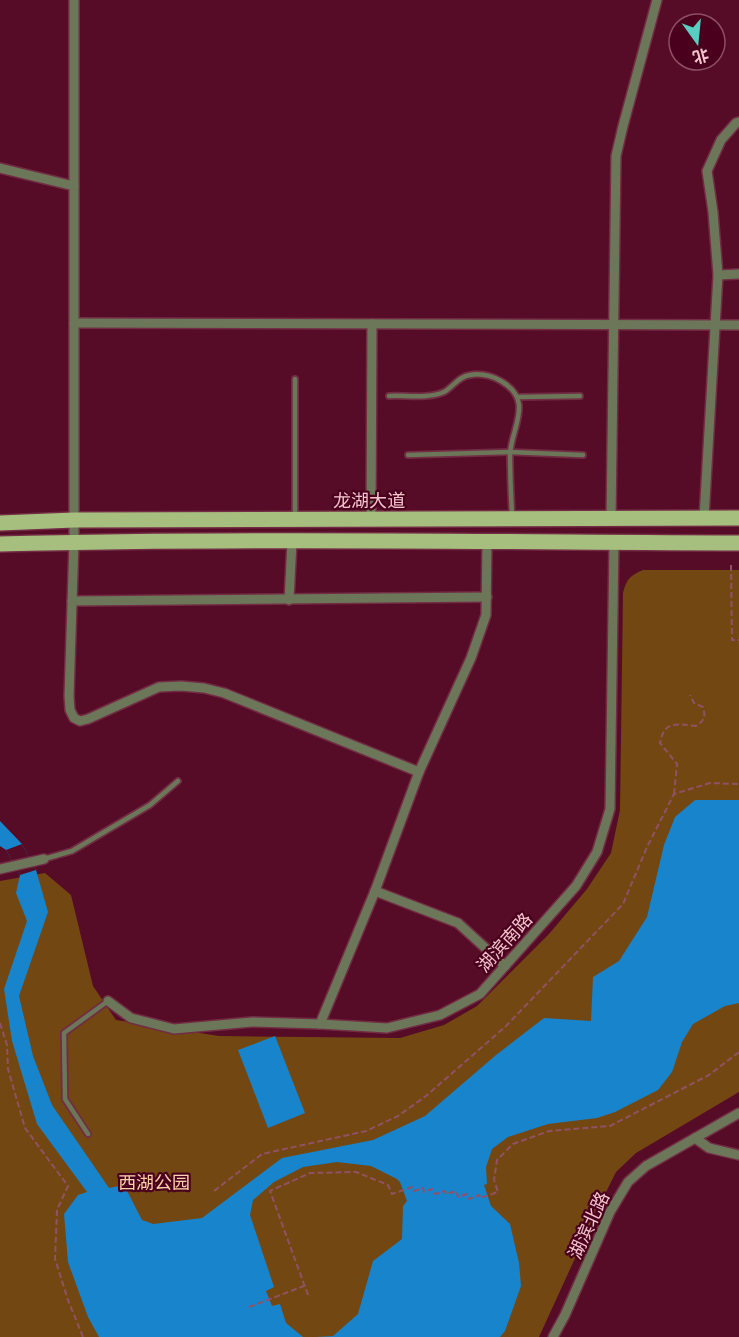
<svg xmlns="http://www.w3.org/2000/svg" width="739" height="1337" viewBox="0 0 739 1337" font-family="Commissioner,'Noto Sans SC',sans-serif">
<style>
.green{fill:#734712}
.water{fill:#1884cc}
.pier{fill:#560b26}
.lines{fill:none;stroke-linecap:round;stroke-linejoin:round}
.service-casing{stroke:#722c44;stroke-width:8}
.minor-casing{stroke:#722c44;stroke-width:12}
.primary-casing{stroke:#722c44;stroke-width:18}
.path{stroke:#915165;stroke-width:2;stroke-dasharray:6 3;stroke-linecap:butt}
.service{stroke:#6b7758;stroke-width:4.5}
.minor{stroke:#6b7758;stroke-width:9}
.primary{stroke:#a6bf7e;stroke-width:15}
.labels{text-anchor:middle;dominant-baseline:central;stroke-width:4.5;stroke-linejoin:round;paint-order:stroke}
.street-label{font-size:18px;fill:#f3c5ce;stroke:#4a001d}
.park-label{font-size:18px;fill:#fbd2ab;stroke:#4a001d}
</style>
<rect width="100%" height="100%" fill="#560b26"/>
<path class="green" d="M643 570H739V1092L636 1153 616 1172 598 1208 539 1337H0V881L45 873 71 895 93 986 116 1020 219 1036 400 1038 444 1025 477 1006 549 934 587 889 611 853 620 810 623 593C627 578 630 576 643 570Z"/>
<g class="water">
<polygon points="695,800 739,800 739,1003 725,1006 693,1024 682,1042 672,1072 658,1090 615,1112 597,1118 548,1124 508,1137 492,1149 486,1167 487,1184 484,1185 491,1206 510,1224 519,1263 521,1286 505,1331 500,1337 316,1337 333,1336 358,1314 373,1261 402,1239 403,1206 407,1201 400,1182 397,1179 371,1166 337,1162 303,1167 274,1182 253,1200 250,1215 274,1287 266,1291 272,1306 280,1304 286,1323 303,1337 99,1337 88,1317 68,1262 64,1214 78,1195 87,1192 37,1124 12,1041 4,989 27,921 16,893 20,875 6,850 0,846 0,821 22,844 36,870 48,912 19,996 33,1056 52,1105 109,1188 124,1185 142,1220 153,1224 202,1218 282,1158 373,1140 425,1116 496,1055 544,1018 591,1021 593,977 619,961 647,917 664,845 675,817"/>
<polygon points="275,1036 305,1113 268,1128 238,1050"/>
</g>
<polygon class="pier" points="22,844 36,870 20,875 6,850"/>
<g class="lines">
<defs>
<g id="service">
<path d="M389 396C406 395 428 399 444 392 453 387 459 376 470 375 481 373 492 376 501 381 535 401 511 427 510 455 510 475 511 495 512 515"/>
<polyline points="518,397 580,396"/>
<polyline points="408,455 510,452 583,455"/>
<polyline points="295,517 295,379"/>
<polyline points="44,859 72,851 150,805 178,781"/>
<polyline points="88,1134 65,1099 64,1033 108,1001"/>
</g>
<g id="minor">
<polyline points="74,0 74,542 69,696 70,710 74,718 80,721 88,719 159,687 181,686 204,688 224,693 419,772"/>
<polyline points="0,168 74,186"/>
<polyline points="718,275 739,274"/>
<polyline points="74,323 739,325"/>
<polyline points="704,518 718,275 713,212 707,171 721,140 736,123 739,122"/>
<polyline points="371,519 372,324"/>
<polyline points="611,519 616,156 623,126 657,0"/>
<polyline points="289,600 292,542"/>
<polyline points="72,601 487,597"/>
<polyline points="0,869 44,859"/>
<polyline points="375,891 458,923 505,966"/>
<polyline points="108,1001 131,1018 174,1029 252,1022 320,1024 387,1028 440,1015 480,994 576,886 597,852 610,809 614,543"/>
<polyline points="320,1024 375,891 419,772 471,658 486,615 487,542"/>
<polyline points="695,1138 709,1148 739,1155"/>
<polyline points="553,1337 565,1315 610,1212 628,1182 646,1166 739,1113"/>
</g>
<g id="primary">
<polyline points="0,523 74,520 739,518"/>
<path d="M0 544C246 538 493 542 739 543"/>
</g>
</defs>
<use href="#service" class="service-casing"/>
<use href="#minor" class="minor-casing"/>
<use href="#primary" class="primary-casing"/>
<g class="path">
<polyline points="731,565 732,640 739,640"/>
<path d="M674 794 677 764 660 743C664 720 677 724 696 726 704 721 706 717 703 707L694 703 690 695"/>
<polyline points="0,1023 7,1045 8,1069 25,1128 68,1186 57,1210 55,1259 68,1300 83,1337"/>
<polyline points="214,1191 262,1154 366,1131 398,1116 426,1096 505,1027 623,904 647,847 674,794 710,783 739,784"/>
<polyline points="308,1295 270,1191 310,1173 356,1172 388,1185 392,1194 412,1187 414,1191 423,1188 424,1192 432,1189 435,1194 445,1191 446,1194 456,1191 458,1197 467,1194 469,1199 479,1195 480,1198 498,1192 494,1180 497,1160 513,1144 549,1131 610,1126 709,1075 739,1052"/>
<polyline points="249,1307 304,1286"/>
</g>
<use href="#service" class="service"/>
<use href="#minor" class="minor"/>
<use href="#primary" class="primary"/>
</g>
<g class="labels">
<g class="street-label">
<text x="369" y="500">龙湖大道</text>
<text transform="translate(504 942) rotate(-48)">湖滨南路</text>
<text transform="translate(588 1225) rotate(-65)">湖滨北路</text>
</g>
<g class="park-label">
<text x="154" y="1182">西湖公园</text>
</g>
</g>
<g transform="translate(697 42) rotate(165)"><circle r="28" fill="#4a001d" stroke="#8e4f64" stroke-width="1.5"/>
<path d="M0-4.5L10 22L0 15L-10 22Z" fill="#57cec1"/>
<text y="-9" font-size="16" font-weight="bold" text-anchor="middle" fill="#f3c5ce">北</text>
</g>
</svg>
